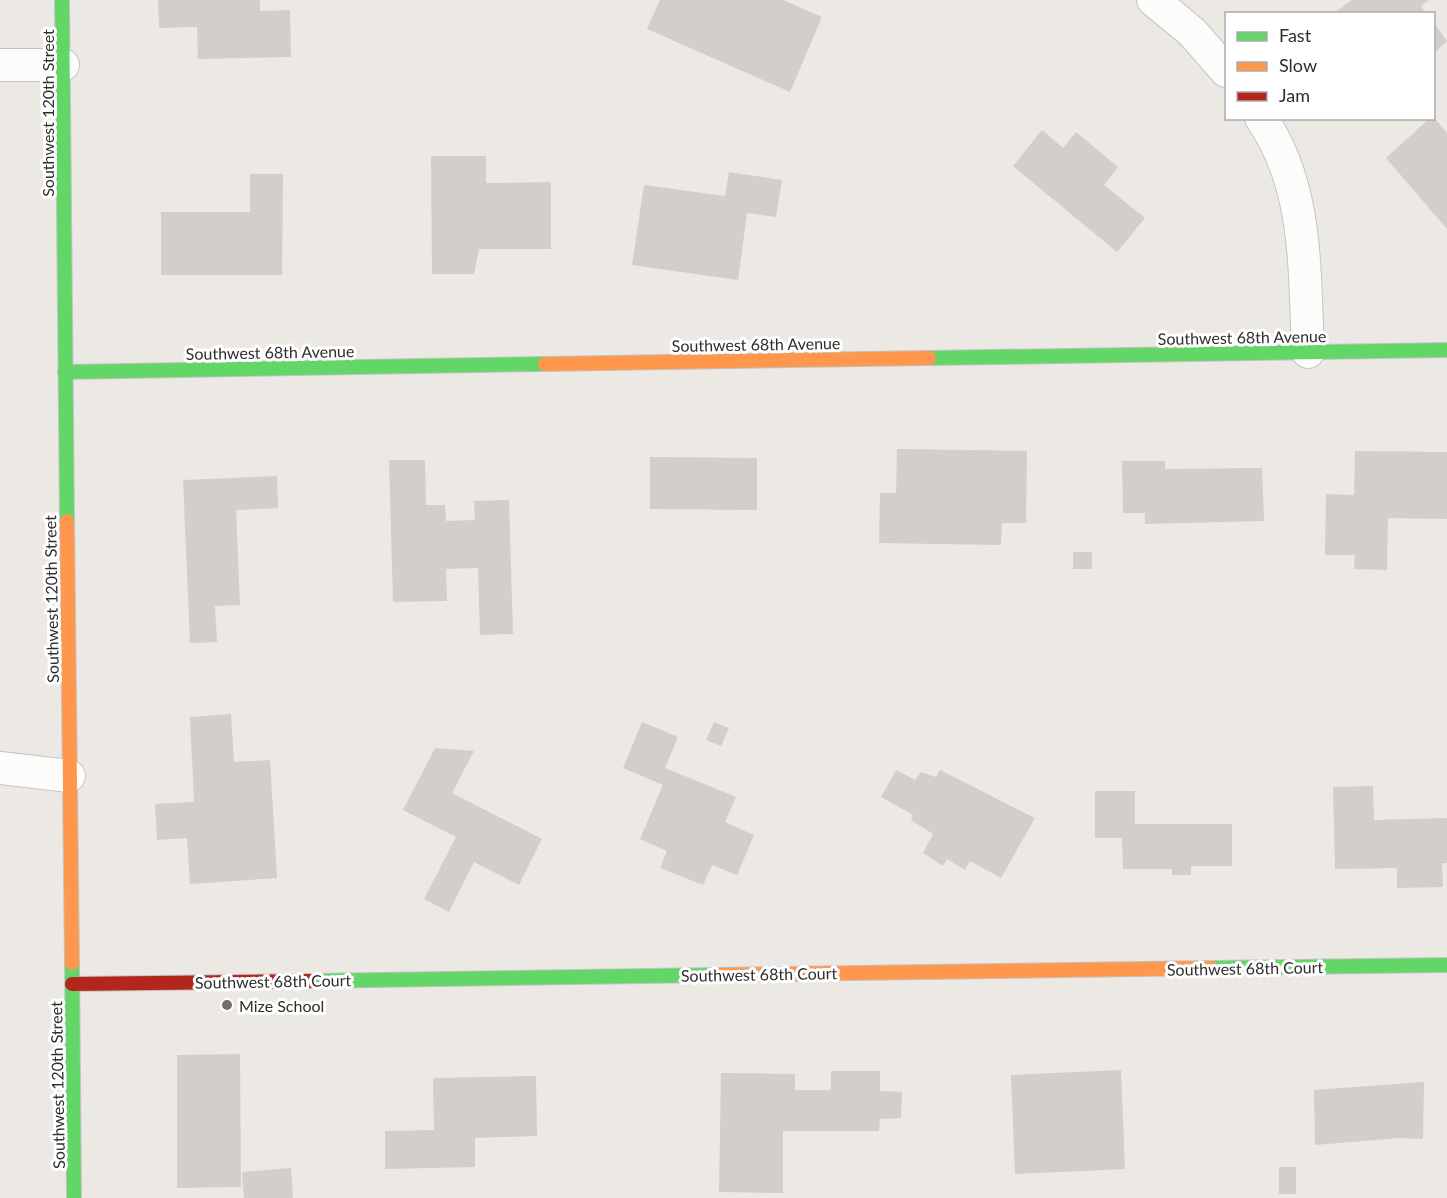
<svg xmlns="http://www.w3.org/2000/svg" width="1447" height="1198" viewBox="0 0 1447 1198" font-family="Lato,sans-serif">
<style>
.building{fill:#d1cecb}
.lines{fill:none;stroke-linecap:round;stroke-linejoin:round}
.street-casing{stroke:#c5c4c5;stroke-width:34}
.fast-casing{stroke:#c5c4c5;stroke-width:16}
.slow-casing{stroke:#c5c4c5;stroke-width:16}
.jam-casing{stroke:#c5c4c5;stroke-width:16}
.street{stroke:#fcfcfb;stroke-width:32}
.fast{stroke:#63d668;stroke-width:14}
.slow{stroke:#ff974d;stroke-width:14}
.jam{stroke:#b3261e;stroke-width:14}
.poi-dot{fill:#706f6e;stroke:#fff;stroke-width:2}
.labels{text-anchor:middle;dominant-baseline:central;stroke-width:6;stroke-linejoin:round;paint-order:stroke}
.street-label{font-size:16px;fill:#2e2e2e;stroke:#fff}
.poi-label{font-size:16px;fill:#2e2e2e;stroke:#fff;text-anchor:start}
</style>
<rect width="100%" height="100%" fill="#ece8e4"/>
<g class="building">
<polygon points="158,0 260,0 260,11 290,10 291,57 198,59 197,27 159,28"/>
<polygon points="660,0 783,0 822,17 790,92 647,29"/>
<polygon points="1352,0 1429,0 1421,6 1426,14 1339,14 1337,11"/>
<polygon points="1434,23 1447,41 1434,53"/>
<polygon points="1430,118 1434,118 1447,133 1447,229 1386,158"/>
<polygon points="1042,130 1063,148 1076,132 1118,167 1104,185 1145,218 1117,252 1013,166"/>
<polygon points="431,156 486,156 486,183 551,182 551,249 479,249 474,274 432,274"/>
<polygon points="729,172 782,180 776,217 747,213 738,280 632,265 644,185 725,196"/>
<polygon points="250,174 283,174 282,275 161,275 161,212 250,212"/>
<polygon points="897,449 1027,451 1026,523 1002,523 1001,545 879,543 880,493 896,493"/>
<polygon points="1355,451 1447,452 1447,519 1388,518 1387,570 1354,569 1355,555 1325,555 1326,494 1354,495"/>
<polygon points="650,457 757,458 757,510 650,509"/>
<polygon points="389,460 425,460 426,505 445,505 446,521 475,520 474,501 509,500 513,634 480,635 478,568 446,569 447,601 393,602"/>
<polygon points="1122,461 1165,461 1165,469 1262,468 1264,521 1145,524 1145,513 1123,513"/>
<polygon points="277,476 278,508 236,510 240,605 215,606 217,642 190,643 183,480"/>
<rect x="1073" y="552" width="19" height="17"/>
<polygon points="231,714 234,762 270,760 277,878 190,884 187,838 157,840 155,804 194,802 190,717"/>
<polygon points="642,722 678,737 665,768 736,797 725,822 754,835 737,875 712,865 703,885 660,868 667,851 640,839 663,785 623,768"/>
<polygon points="714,722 729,728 721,746 706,740"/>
<polygon points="435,748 474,751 452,793 542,839 519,885 474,862 449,912 424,899 456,837 403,810"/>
<polygon points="896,770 915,780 921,772 936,777 940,770 1035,818 1001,878 970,861 965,870 947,859 943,866 923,853 933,834 911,820 913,815 881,797"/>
<polygon points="1373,786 1374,820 1447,818 1447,863 1442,863 1443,887 1397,888 1397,868 1335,869 1333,787"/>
<polygon points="1095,791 1135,791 1135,824 1232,824 1232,866 1191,866 1191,875 1172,875 1172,869 1123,869 1122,838 1095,838"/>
<polygon points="240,1054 241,1187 177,1188 177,1055"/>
<polygon points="1121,1070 1125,1169 1015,1174 1011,1075"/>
<polygon points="831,1071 880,1071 880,1091 902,1092 901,1118 880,1119 879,1131 783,1131 783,1193 719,1192 721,1073 795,1074 795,1090 831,1090"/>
<polygon points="536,1076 537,1136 475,1138 475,1167 385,1169 385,1131 434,1130 433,1078"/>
<polygon points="1424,1082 1423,1139 1399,1138 1315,1145 1314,1090"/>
<rect x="1279" y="1167" width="17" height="27"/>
<polygon points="291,1168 293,1198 244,1198 242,1172"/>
</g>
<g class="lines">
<defs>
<g id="street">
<polyline points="1153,0 1192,32 1226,71"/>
<polyline points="0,65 63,65"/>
<path d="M1261 118C1309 187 1304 272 1308 352"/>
<polyline points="0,768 69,776"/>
</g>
<g id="fast">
<polyline points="62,0 67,521"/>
<polyline points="929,358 1447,350"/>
<polyline points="65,372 545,364"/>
<polyline points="72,963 74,1198"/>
<polyline points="1211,968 1447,965"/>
<polyline points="310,981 713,975"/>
</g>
<g id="slow">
<polyline points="545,364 929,358"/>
<polyline points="67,521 72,963"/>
<polyline points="713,975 1211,968"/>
</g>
<polyline id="jam" points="72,984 310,981"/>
</defs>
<use href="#street" class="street-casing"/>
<use href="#fast" class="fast-casing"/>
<use href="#slow" class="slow-casing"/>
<use href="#jam" class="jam-casing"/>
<use href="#street" class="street"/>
<use href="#fast" class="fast"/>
<use href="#slow" class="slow"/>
<use href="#jam" class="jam"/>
</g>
<circle class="poi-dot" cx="227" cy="1005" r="6"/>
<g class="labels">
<g class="street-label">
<text transform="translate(47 113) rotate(-90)">Southwest 120th Street</text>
<text transform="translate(1242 337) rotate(-1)">Southwest 68th Avenue</text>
<text transform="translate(756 344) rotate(-1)">Southwest 68th Avenue</text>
<text transform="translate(270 352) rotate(-1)">Southwest 68th Avenue</text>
<text transform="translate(51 599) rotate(-91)">Southwest 120th Street</text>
<text transform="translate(1245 968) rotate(-1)">Southwest 68th Court</text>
<text transform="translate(759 974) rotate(-1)">Southwest 68th Court</text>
<text transform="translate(273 981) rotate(-1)">Southwest 68th Court</text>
<text transform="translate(57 1085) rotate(-91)">Southwest 120th Street</text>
</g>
<g class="poi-label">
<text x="239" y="1005">Mize School</text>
</g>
</g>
<rect x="1225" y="12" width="210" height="108" fill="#ffffff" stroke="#ababab" stroke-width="1.5"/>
<rect x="1237" y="32" width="30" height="9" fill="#63d668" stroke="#ababab" stroke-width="1.5"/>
<text x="1279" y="42" font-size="18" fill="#2e2e2e">Fast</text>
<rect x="1237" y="62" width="30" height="9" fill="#ff974d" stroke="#ababab" stroke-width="1.5"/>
<text x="1279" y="72" font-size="18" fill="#2e2e2e">Slow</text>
<rect x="1237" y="92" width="30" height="9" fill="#b3261e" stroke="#ababab" stroke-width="1.5"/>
<text x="1279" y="102" font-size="18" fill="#2e2e2e">Jam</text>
</svg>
